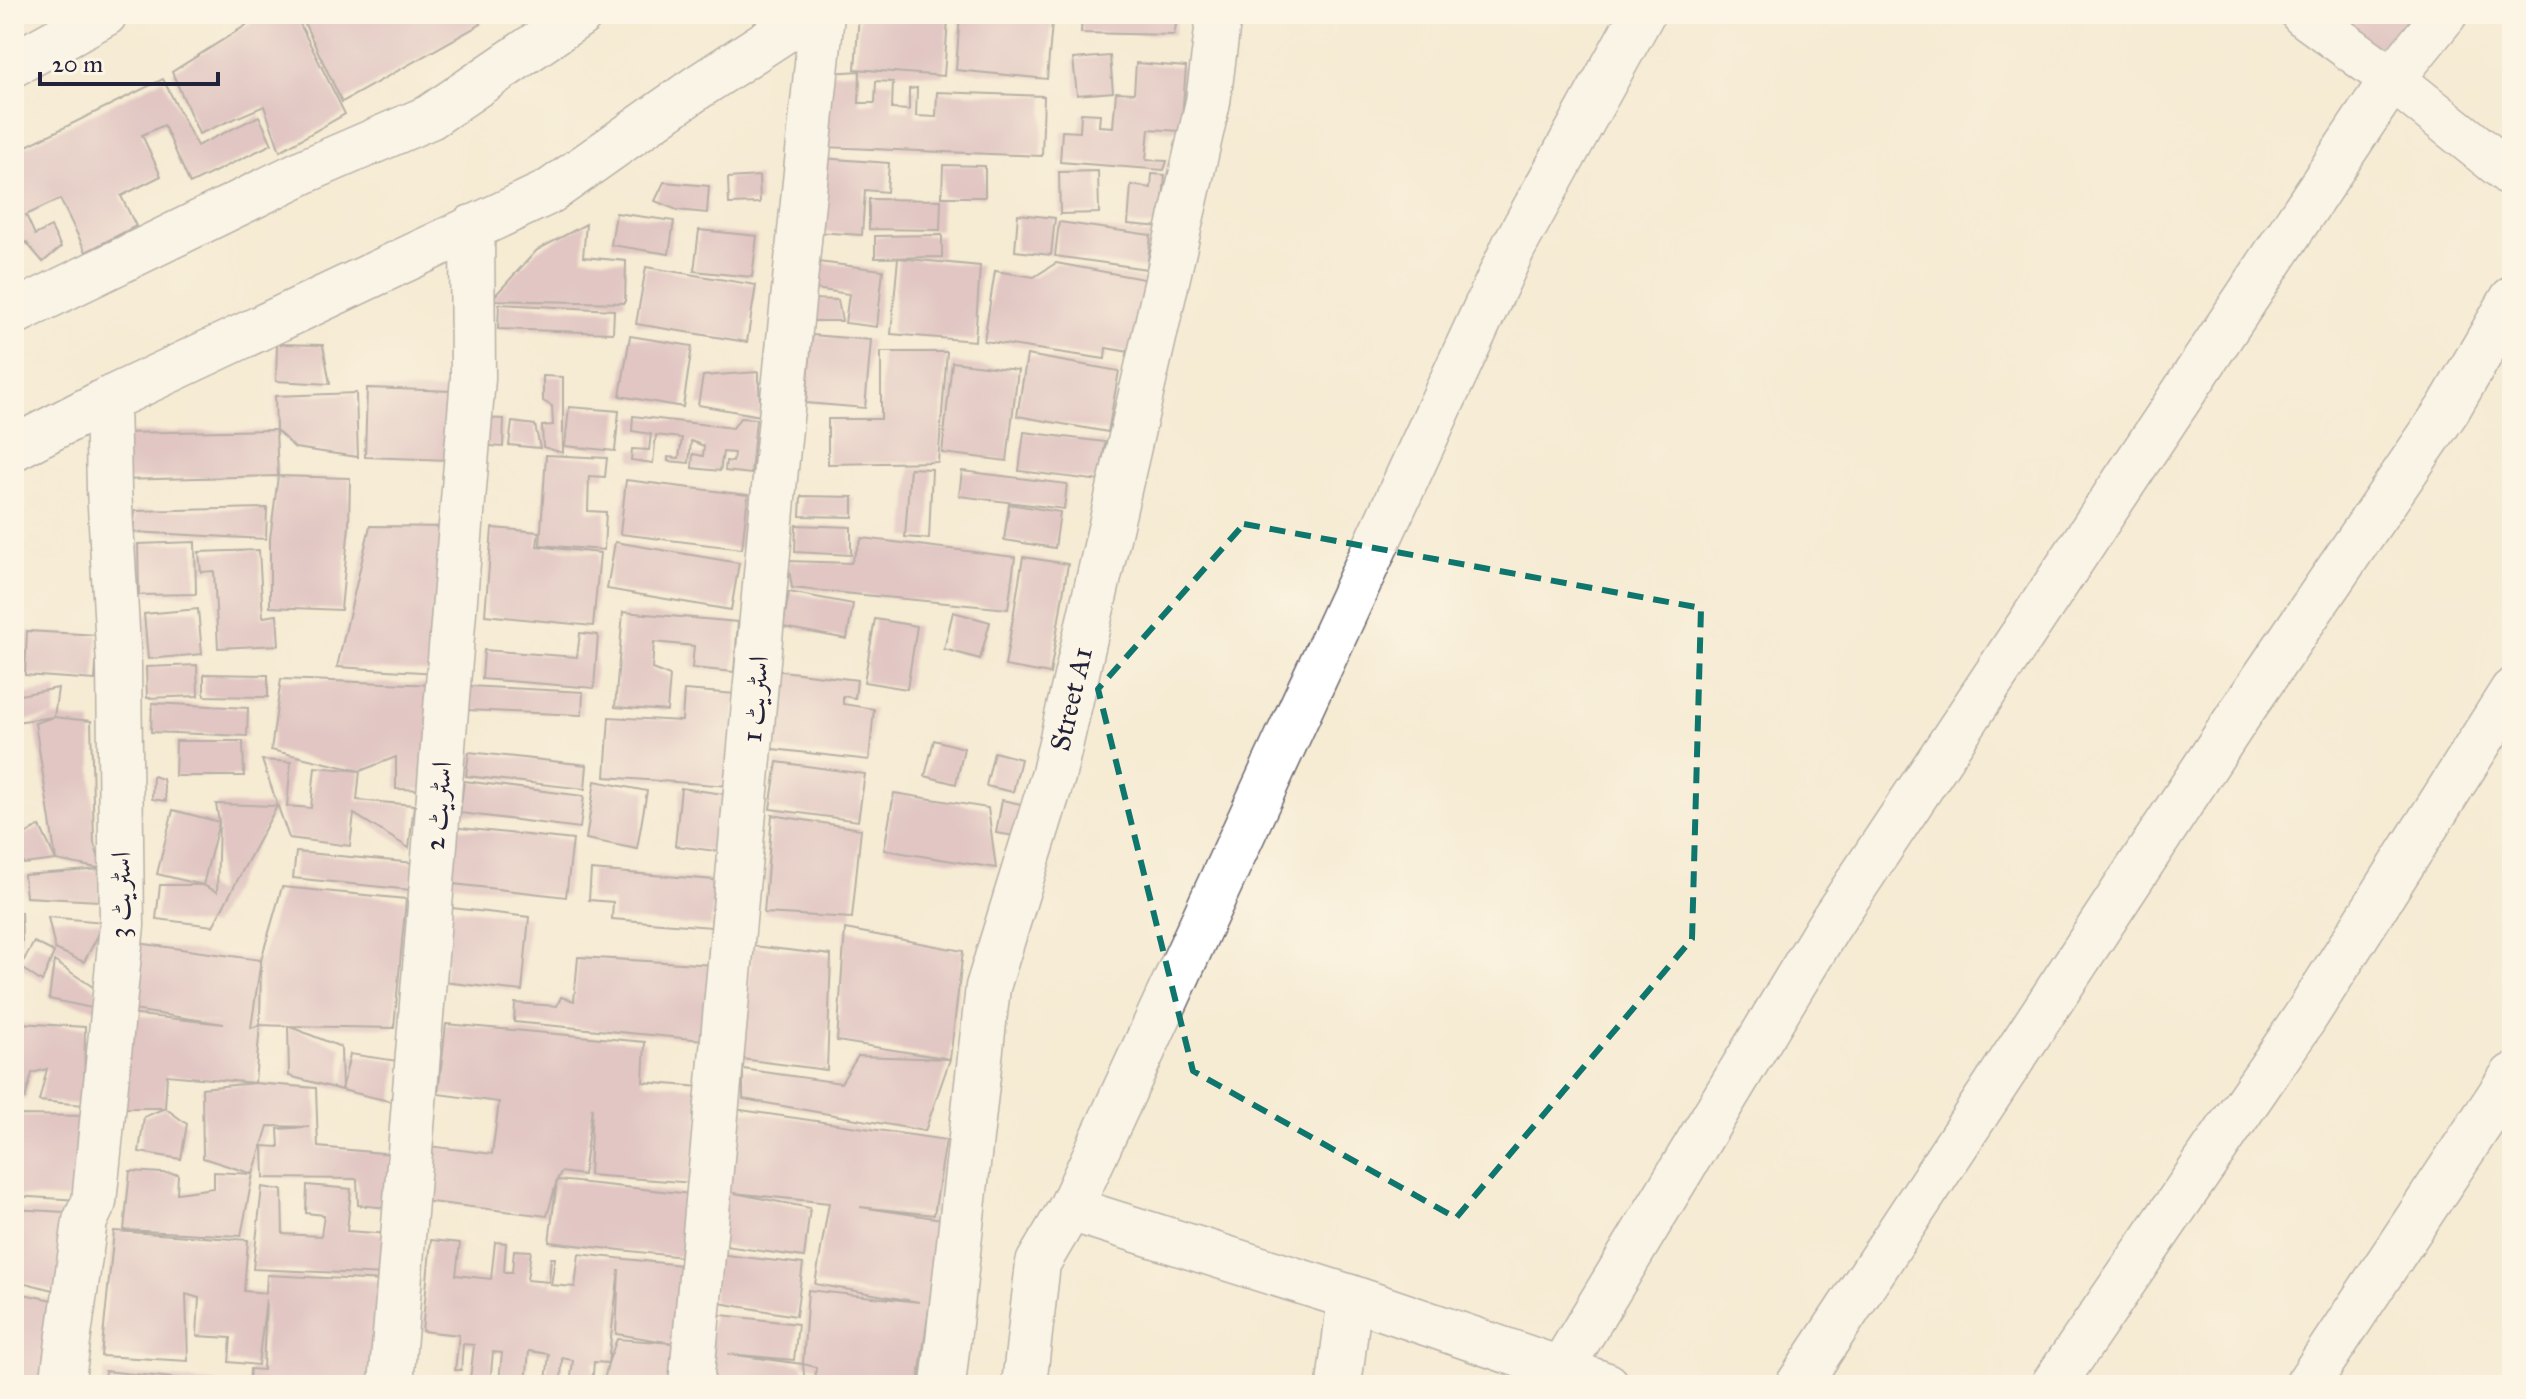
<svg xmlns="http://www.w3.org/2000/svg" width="2526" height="1399" viewBox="0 0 2526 1399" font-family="'IM FELL Great Primer',Amiri,serif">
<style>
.building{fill:#c899af;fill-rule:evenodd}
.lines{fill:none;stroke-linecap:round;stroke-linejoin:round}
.minor-casing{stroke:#6c6870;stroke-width:47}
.tertiary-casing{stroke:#6c6870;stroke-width:47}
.minor{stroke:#fff;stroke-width:44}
.tertiary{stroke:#fff;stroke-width:44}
.marked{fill:none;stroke:#0f766e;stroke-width:6;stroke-dasharray:16 10;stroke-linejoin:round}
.labels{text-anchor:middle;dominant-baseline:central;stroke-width:6;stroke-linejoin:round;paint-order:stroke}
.street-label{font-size:28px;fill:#22223b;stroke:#fcf5e5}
</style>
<rect width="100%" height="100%" fill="#fcf5e5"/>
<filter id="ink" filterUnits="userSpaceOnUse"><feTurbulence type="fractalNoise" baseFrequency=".0125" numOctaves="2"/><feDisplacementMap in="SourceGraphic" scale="16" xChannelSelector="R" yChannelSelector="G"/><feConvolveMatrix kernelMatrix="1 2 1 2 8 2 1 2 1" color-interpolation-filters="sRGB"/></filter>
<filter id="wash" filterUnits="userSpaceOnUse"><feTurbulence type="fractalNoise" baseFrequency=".006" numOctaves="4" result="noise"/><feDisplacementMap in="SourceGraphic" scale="32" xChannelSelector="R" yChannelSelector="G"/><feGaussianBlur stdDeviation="1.8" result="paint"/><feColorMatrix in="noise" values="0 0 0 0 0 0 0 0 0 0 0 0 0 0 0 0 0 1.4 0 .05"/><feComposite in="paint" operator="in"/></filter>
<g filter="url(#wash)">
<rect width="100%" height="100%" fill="#f6ebd3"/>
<g id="blocks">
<g class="building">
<polygon points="264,14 295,14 345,114 280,151 264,106 199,134 172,72"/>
<polygon points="300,14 478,14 481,24 342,102"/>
<polygon points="859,14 948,19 944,76 855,69"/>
<polygon points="960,14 1052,23 1047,79 956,70"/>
<polygon points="1082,14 1178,14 1174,35 1081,33"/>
<polygon points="2363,14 2403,14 2417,29 2383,60 2351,25"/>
<polygon points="1110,56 1113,92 1077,95 1073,59"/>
<polygon points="1136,63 1186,67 1181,131 1149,129 1146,160 1167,161 1164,170 1060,162 1062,131 1080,132 1081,113 1100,114 1099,126 1113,127 1116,92 1134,93"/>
<polygon points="860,71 859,103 875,103 876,81 893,82 892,109 909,110 909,89 917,88 916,116 936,117 937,92 1044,96 1042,156 825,147 830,73"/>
<polygon points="163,79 197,146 259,116 272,144 190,184 164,125 142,135 161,176 121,196 136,226 86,252 60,199 26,215 35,235 51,227 61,247 43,262 26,242 14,248 14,152"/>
<polygon points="821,158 889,163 887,192 865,190 862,235 816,232"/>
<polygon points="943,165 985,166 985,197 942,197"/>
<polygon points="1098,171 1099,213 1060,214 1059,172"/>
<polygon points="1152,174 1165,175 1161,227 1128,224 1131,185 1151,188"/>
<polygon points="759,176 760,203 729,204 728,178"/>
<polygon points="664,182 709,186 707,213 677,210 655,201"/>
<polygon points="869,199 941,200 940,230 869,229"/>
<polygon points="616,213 674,221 669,254 611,245"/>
<polygon points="1018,214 1055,218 1051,255 1015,251"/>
<polygon points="1059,222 1151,235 1147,269 1055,256"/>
<polygon points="586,224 583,257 626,261 625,303 491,300 537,250"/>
<polygon points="699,230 757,236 752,277 694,271"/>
<polygon points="942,235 942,257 875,258 875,236"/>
<polygon points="898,258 980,266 975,341 891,334"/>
<polygon points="818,262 883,270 877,327 845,323 849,294 815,289"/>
<polygon points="1056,263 1149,280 1135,353 1106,348 1105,359 984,341 995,271 1034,277"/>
<polygon points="646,267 756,285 747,342 636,324"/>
<polygon points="813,299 838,300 842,321 813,321"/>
<polygon points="499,304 614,310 613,333 498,329"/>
<polygon points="812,335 871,340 865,408 806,403"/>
<polygon points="630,336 692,346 683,407 620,396"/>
<polygon points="277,344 323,345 330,384 276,381"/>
<polygon points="881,352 947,352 938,462 828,464 828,419 881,419"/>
<polygon points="1027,355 1119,371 1108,432 1017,416"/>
<polygon points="952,362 1018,370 1007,461 942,453"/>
<polygon points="758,372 761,416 698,405 703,376"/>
<polygon points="543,376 563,377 563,453 543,447 542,426 553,425 552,406 543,401"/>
<polygon points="367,388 453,391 451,460 365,457"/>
<polygon points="356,393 358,457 295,448 276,430 275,396"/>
<polygon points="569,407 619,411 615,451 565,446"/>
<polygon points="633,416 733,428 740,418 756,419 751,474 725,471 726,461 733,462 734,453 723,452 720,471 692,468 693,454 703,456 704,446 691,441 689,463 668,461 668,457 679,458 682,438 656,435 653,463 631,460 632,449 649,450 651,434 632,431"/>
<polygon points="479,418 504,419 503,447 478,445"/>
<polygon points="512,422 535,425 540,448 509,445"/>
<polygon points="276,430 278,476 350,478 349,525 341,610 270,607 270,539 278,476 121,480 120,433"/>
<polygon points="1024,432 1105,442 1100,481 1019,471"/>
<polygon points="546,455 607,458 605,477 589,476 588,511 606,512 604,550 540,545"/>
<polygon points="910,468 932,469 929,539 905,537"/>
<polygon points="962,471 1067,484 1064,509 959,496"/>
<polygon points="626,480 748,495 742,549 620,534"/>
<polygon points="801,496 853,497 853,517 800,516"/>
<polygon points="1009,504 1060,512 1055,548 1004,540"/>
<polygon points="267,508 266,539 133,532 135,511"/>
<polygon points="796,525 851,527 851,555 795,552"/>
<polygon points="370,526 447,527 438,673 337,667"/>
<polygon points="492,528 539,532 537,546 600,553 593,626 485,615"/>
<polygon points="862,538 1015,557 1008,609 792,588 788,561 851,563"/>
<polygon points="195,542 196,594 139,595 138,544"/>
<polygon points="615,542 739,563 731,610 607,589"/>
<polygon points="259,550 263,617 277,615 279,645 218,648 214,571 201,572 199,552"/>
<polygon points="1023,557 1068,564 1050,674 1005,666"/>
<polygon points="789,592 853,604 847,639 783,627"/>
<polygon points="198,609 202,654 148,659 144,614"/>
<polygon points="623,612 738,622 734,672 692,668 694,646 654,642 652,669 670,676 667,711 615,707"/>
<polygon points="953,612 990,622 980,659 944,649"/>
<polygon points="875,619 917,626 907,689 864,682"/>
<polygon points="27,631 98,635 95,680 25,675"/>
<polygon points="580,633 598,635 594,688 482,679 484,650 577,657"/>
<polygon points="197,665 198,696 147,698 146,667"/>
<polygon points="773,670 857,680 855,698 843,696 843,704 874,709 869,760 764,748"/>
<polygon points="204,674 268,675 268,697 204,696"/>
<polygon points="281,679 436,685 433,790 396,789 396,757 360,771 357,800 414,805 409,848 354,814 350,846 289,838 262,760 291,762 287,806 311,808 315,767 360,771 271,750"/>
<polygon points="468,686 583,692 582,715 466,710"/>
<polygon points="58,688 54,717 91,721 94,843 102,869 99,901 26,897 24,875 102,869 56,860 35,723 54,717 14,722 14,696"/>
<polygon points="684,690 736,694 730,786 605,777 609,717 682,721"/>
<polygon points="152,703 248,708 247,736 151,732"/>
<polygon points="934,740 964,748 956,784 925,776"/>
<polygon points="176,741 243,741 244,776 175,776"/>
<polygon points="469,752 587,765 585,789 466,776"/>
<polygon points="994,752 1021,759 1013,792 986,786"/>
<polygon points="777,762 865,774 858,821 770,809"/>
<polygon points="153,776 163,779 166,801 152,799"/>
<polygon points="464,781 584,796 580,828 460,813"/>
<polygon points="595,781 647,791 637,849 586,839"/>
<polygon points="681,788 731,795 724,852 675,846"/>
<polygon points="14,791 25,829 14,833"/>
<polygon points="894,793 988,808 996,868 884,850"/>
<polygon points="1002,800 1021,804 1015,836 996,833"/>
<polygon points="216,804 277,806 213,926 156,919 160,885 203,885 217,892 219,822 203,885 157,874 173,810 219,822"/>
<polygon points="772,815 861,829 852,918 764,913"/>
<polygon points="40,826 56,860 24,864 14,849 14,840"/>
<polygon points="451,827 573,840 566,897 445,883"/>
<polygon points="296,852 415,863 411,890 293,878"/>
<polygon points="591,870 715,880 711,927 612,919 613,902 589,900"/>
<polygon points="282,887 406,899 394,1028 288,1026 341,1047 342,1090 350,1054 398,1061 393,1102 342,1090 289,1076 288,1026 260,1025 261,960"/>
<polygon points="452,908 529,917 522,991 444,982"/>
<polygon points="14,911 21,912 22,941 14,939"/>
<polygon points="48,917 105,922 84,962 55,949"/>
<polygon points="845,929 963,951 950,1059 925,1131 743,1099 743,1069 841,1083 858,1056 950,1059 837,1041"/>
<polygon points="34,942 54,952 42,982 20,967 14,967 14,947 18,947 20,967"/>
<polygon points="130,942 261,960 251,1028 260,1025 255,1083 316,1088 318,1147 392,1154 388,1208 358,1205 357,1179 264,1178 263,1146 279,1147 278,1129 309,1127 268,1126 253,1174 203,1158 202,1088 255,1083 167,1075 165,1108 121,1108 129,1014 224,1024 120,1008"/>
<polygon points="753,946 831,955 827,1070 741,1059"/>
<polygon points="578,957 715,965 703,1040 514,1022 515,1003 557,1006 561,997 574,1001"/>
<polygon points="54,961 96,989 101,1010 49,999"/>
<polygon points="19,1023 85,1027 84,1105 39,1101 47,1069 32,1073 25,1099 14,1097 14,1025"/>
<polygon points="446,1024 645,1042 643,1082 700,1087 694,1183 589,1175 592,1107 583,1175 561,1172 557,1180 690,1194 683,1257 549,1242 557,1180 547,1216 422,1201 429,1146 492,1154 499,1102 438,1094"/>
<polygon points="165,1108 187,1124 181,1159 139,1152 144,1117"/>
<polygon points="734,1109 946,1140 934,1215 860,1207 942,1219 918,1385 815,1385 816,1367 803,1364 805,1385 702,1385 713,1314 798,1324 794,1360 728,1354 803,1364 808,1290 919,1302 815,1284 829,1203 734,1193 810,1208 804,1257 718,1245"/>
<polygon points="14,1115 89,1116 79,1200 14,1196"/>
<polygon points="130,1171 178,1174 177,1193 214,1188 214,1172 253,1174 241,1236 124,1230"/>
<polygon points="307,1185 351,1189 347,1231 390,1234 387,1275 253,1269 262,1187 282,1190 283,1234 321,1236 324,1215 306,1213"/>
<polygon points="14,1209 81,1213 64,1293 14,1280"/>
<polygon points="114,1231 248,1240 244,1291 266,1293 267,1275 385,1281 380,1385 249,1385 250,1369 263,1370 266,1299 258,1365 229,1362 231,1338 197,1336 199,1298 186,1294 188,1361 101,1356"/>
<path d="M431 1240 460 1243 456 1275 491 1279 495 1242 506 1243 504 1272H512L514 1250 531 1251 527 1280 549 1282 551 1258H555L551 1285 575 1287 579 1254 690 1266 675 1385H603L608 1363 594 1362 592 1385H570L573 1360 562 1358 561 1382 546 1381 549 1354 529 1351 526 1384 499 1381 502 1353 493 1352 490 1383 470 1380 474 1345 463 1344 461 1370H455L459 1335 422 1331ZM619 1269 616 1334 673 1343 617 1339 608 1363Z"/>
<polygon points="717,1254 803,1264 796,1316 713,1302"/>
<polygon points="14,1292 66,1303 53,1384 14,1375"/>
<polygon points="105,1371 220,1383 220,1385 103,1385"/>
</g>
</g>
</g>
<g filter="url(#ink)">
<use href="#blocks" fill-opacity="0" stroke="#6c6870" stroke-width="2"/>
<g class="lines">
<defs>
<g id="minor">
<polyline points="2303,14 2392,79 2512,175"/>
<polyline points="14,313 305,171 430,117 581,14"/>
<polyline points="14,448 107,400 549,192 698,87 810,14"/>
<polyline points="1070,1209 1350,1297 1607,1385"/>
<polyline points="1561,1369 1828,927 2392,79 2445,14"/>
<polyline points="62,1385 85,1221 94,1202 122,925 119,665 109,489 107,400"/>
<polyline points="391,1385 473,378 472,227"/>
<polyline points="691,1385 774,488 822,14"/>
<polyline points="943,1385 988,987 1054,773 1208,102 1219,14"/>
<polyline points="1024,1385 1038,1263 1070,1209 1514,246 1642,14"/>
<polyline points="1339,1385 1350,1297"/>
<polyline points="1798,1385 2243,709 2448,409 2512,299"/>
<polyline points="2053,1385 2304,1019 2512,691"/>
<polyline points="2307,1385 2512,1076"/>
</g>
<polyline id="tertiary" points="14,64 105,14"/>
</defs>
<use href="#minor" class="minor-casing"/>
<use href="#tertiary" class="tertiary-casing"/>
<use href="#minor" class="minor"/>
<use href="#tertiary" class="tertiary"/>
</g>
</g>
<path d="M0 0H2526V1399H0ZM1244 524 1701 608 1692 939 1456 1218 1193 1071 1098 689Z" fill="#f6ebd3" fill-opacity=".55" fill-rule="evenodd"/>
<path class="marked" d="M1244 524 1701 608 1692 939 1456 1218 1193 1071 1098 689Z"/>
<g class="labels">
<g class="street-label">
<text transform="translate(755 699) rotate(-85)">اسٹریٹ 1</text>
<text transform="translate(1071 699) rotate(-77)">Street A1</text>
<text transform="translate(438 806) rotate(-85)">اسٹریٹ 2</text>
<text transform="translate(120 895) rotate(-89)">اسٹریٹ 3</text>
</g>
</g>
<rect width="2526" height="1399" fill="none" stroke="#fcf5e5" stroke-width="48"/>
<path d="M40 72v12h178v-12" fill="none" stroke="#22223b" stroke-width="4"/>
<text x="52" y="72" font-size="24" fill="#22223b" stroke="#fcf5e5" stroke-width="6" paint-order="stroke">20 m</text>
</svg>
